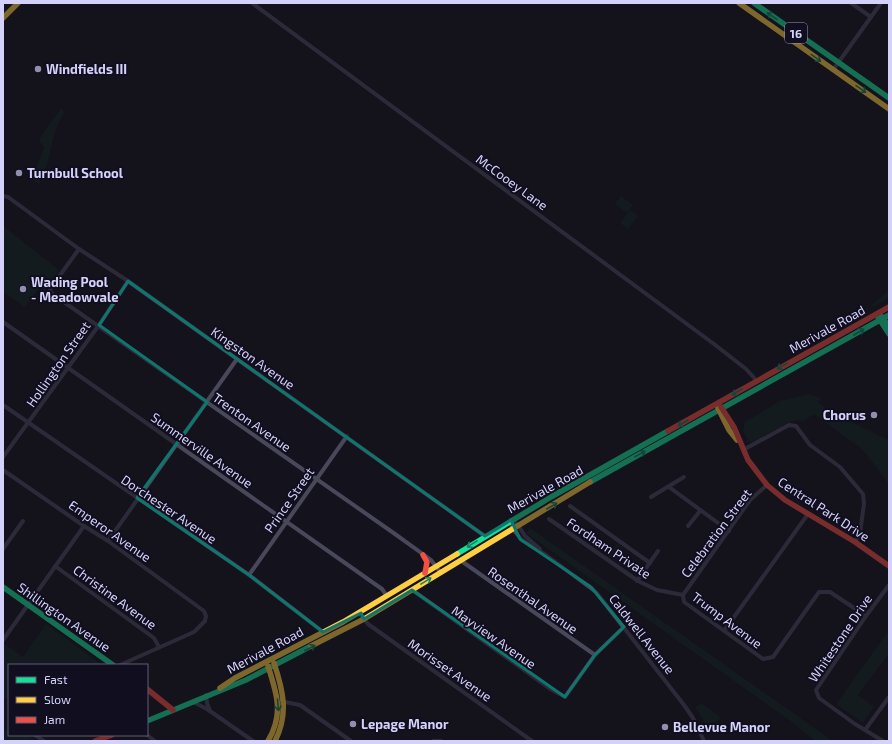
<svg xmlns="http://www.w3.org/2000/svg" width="892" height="744" viewBox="0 0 892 744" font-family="'Exo 2',sans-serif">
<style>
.green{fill:#132625}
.water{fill:#142740}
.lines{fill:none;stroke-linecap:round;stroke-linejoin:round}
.street{stroke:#49485b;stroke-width:4}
.fast{stroke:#16e098;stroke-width:5.5}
.slow{stroke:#ffcf43;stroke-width:5.5}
.jam{stroke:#f24e42;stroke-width:5.5}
.oneway{stroke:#148262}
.marked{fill:none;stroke:#0f766e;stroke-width:3;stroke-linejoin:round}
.poi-dot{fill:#918fac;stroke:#110f1f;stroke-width:1.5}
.labels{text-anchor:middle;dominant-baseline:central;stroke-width:4;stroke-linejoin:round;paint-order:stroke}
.shield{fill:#110f1f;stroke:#9a98b8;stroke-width:1}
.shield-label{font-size:12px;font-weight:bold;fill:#d4d2fa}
.poi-label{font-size:13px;font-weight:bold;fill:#d4d2fa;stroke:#110f1f;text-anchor:start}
.street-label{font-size:13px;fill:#d4d2fa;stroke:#110f1f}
</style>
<rect width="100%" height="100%" fill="#14121c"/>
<g class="green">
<path d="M63 109 64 113 56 128 44 176 39 184 30 178C38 170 39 158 44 147L40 142V137L60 110Z"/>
<polygon points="621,196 633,205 627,213 615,204"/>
<polygon points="630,210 638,216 628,229 620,223"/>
<polygon points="3,226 59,270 45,291 40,287 25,307 3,292"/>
<polygon points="889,290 889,298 875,306 871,306"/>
<polygon points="809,394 821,398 818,402 830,412 889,440 889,484 862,449 814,414 802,422 799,420 789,422 753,442 749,442 743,431 745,422 780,401"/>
<polygon points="530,528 823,734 832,741 815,741 792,722 526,533"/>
<polygon points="617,544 624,549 615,561 608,556"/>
<polygon points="46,624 102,665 9,665 9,698 3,700 3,643 23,657"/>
<polygon points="889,630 889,653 858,695 874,707 863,723 836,704"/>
<polygon points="702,703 721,718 717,721 706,725 695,707"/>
<polygon points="9,729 9,735 27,735 37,741 3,741 3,731"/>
</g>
<circle class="water" cx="23" cy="289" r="6"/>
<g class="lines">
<g class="street">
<polyline points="252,3 714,344 746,369 757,381"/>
<polyline points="851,3 871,17"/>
<polyline points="833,70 881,3"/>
<polyline points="3,196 8,197 79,249 128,281 485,536"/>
<polyline points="79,249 50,289 51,293 395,534 431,560 441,573"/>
<polyline points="3,322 382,589 387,596"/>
<polyline points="3,405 249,575 323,632"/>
<polyline points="743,450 789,425 796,426 810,445 840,467 863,494 864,504 860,533 855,542"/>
<polyline points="3,457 99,325 128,281"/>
<polyline points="3,470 84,526 108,541 204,611 206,616 205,621 194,632 120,665"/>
<polyline points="669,487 729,531"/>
<polyline points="651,497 684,477"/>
<polyline points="570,506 650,563"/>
<polyline points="549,519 638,581 657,590 683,595"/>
<polyline points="511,520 512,528 522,540 546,555 596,592 684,705 693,718 704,741"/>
<polyline points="511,520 518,525 525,536 540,549"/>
<polyline points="688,526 700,511"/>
<polyline points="108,541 237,359"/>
<polyline points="3,549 23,521"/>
<polyline points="460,560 595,655"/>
<polyline points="55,566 154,638 159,647"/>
<polyline points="249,575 347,436"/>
<polyline points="637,581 658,551"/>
<polyline points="412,590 552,690 565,697 595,655 624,627"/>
<polyline points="683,595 684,602 763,659 773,657 819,592 830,592 866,616"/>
<polyline points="683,595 750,500 767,485"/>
<polyline points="359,613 368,624 532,741"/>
<polyline points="724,631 808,514"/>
<polyline points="3,640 84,526"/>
<polyline points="206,695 207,703 210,711"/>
<polyline points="193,702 207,709 253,741"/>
<polyline points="285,702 300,705 351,741"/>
<polyline points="865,730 889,697"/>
<polyline points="35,735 44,741"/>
<polyline points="147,735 155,741"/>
<polyline points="433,741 441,741"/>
<polyline points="883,741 855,724 819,698 816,690 866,616 889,585"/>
</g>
<g class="fast">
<polyline points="754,3 889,98"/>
<polyline points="881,316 889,326"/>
<polyline points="878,317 889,334"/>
<polyline points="590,482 889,315"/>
<polyline points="457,554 551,497 668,431"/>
<polyline points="3,587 113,665"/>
<polyline points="147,721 246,680 311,646"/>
</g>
<g class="slow">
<polyline points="739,3 889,109"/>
<polyline points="3,18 18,3"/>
<polyline points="718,408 729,430 737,440"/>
<polyline points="311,646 364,619 590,482"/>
<path d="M274 663C283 690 289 714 275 741"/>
<path d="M268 666C277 694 284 714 268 741"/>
<polyline points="220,688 235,678 343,622 457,554"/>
</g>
<g class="jam">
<polyline points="721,407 734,427 748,460 767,485 785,500 855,542 889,566"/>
<polyline points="668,431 889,307"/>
<polyline points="423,555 427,562 425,573"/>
<polyline points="147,689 173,710"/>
<polyline points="95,741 112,735"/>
</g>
</g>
<defs><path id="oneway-shaft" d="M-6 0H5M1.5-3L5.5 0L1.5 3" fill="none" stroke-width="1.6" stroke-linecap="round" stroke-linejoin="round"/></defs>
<g class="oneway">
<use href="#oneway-shaft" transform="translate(772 16) rotate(-145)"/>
<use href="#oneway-shaft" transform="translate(816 58) rotate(36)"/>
<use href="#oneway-shaft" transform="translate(861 89) rotate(35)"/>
<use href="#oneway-shaft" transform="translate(859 332) rotate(-30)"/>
<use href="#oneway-shaft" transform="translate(782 366) rotate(151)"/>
<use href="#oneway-shaft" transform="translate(737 392) rotate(150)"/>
<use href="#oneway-shaft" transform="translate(683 423) rotate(150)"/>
<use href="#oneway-shaft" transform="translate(640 454) rotate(-29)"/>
<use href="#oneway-shaft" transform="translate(552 506) rotate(-30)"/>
<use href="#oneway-shaft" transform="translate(472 544) rotate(148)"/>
<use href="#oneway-shaft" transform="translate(426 581) rotate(-31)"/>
<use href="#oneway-shaft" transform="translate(310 648) rotate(-27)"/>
<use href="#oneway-shaft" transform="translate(278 705) rotate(85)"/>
</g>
<path d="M0 0H892V744H0ZM128 281 485 536 511 520 520 539 591 587 624 627 595 655 565 697 412 590 364 619 361 613 323 632 249 575 137 498 207 402 99 325Z" fill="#14121c" fill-opacity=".55" fill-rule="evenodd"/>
<path class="marked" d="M128 281 485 536 511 520 520 539 591 587 624 627 595 655 565 697 412 590 364 619 361 613 323 632 249 575 137 498 207 402 99 325Z"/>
<g class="poi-dot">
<circle cx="38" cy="69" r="4"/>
<circle cx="19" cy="173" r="4"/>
<circle cx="23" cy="289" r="4"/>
<circle cx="874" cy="415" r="4"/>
<circle cx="353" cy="724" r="4"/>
<circle cx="665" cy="727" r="4"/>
</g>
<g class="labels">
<rect class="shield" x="785" y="23" width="22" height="20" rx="3"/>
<g class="shield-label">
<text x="796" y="33">16</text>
</g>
<g class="poi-label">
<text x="46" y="69">Windfields III</text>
<text x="27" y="173">Turnbull School</text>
<text x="31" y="282">Wading Pool<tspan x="31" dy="15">- Meadowvale</tspan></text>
<text x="866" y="415" text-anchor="end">Chorus</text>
<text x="361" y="724">Lepage Manor</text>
<text x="673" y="727">Bellevue Manor</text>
</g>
<g class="street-label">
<text transform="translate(512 182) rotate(36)">McCooey Lane</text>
<text transform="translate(827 329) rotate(-29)">Merivale Road</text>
<text transform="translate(253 358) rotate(35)">Kingston Avenue</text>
<text transform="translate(58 364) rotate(-55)">Hollington Street</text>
<text transform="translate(252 422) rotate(35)">Trenton Avenue</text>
<text transform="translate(202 450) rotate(35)">Summerville Avenue</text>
<text transform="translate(545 489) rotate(-29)">Merivale Road</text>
<text transform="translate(289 500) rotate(-55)">Prince Street</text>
<text transform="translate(169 509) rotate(34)">Dorchester Avenue</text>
<text transform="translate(824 509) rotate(33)">Central Park Drive</text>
<text transform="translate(110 531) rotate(35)">Emperor Avenue</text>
<text transform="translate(716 533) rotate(-53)">Celebration Street</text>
<text transform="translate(609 548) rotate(34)">Fordham Private</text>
<text transform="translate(115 597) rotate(36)">Christine Avenue</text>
<text transform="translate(533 600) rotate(35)">Rosenthal Avenue</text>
<text transform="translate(64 617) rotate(35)">Shillington Avenue</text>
<text transform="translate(727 620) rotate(37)">Trump Avenue</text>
<text transform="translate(642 634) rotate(52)">Caldwell Avenue</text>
<text transform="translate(494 637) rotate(35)">Mayview Avenue</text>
<text transform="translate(840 638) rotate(-56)">Whitestone Drive</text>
<text transform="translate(265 650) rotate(-28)">Merivale Road</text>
<text transform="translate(450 670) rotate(35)">Morisset Avenue</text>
</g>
</g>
<rect width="892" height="744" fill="none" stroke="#d4d2fa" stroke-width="8"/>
<rect x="8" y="664" width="140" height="72" fill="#110f1f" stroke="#5f5d77"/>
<rect x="16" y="677" width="20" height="6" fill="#16e098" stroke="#5f5d77"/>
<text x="44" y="684" font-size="12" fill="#d4d2fa">Fast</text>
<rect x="16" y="697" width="20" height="6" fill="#ffcf43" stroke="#5f5d77"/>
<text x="44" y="704" font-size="12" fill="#d4d2fa">Slow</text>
<rect x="16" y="717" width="20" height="6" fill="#f24e42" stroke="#5f5d77"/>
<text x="44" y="724" font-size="12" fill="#d4d2fa">Jam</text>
</svg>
